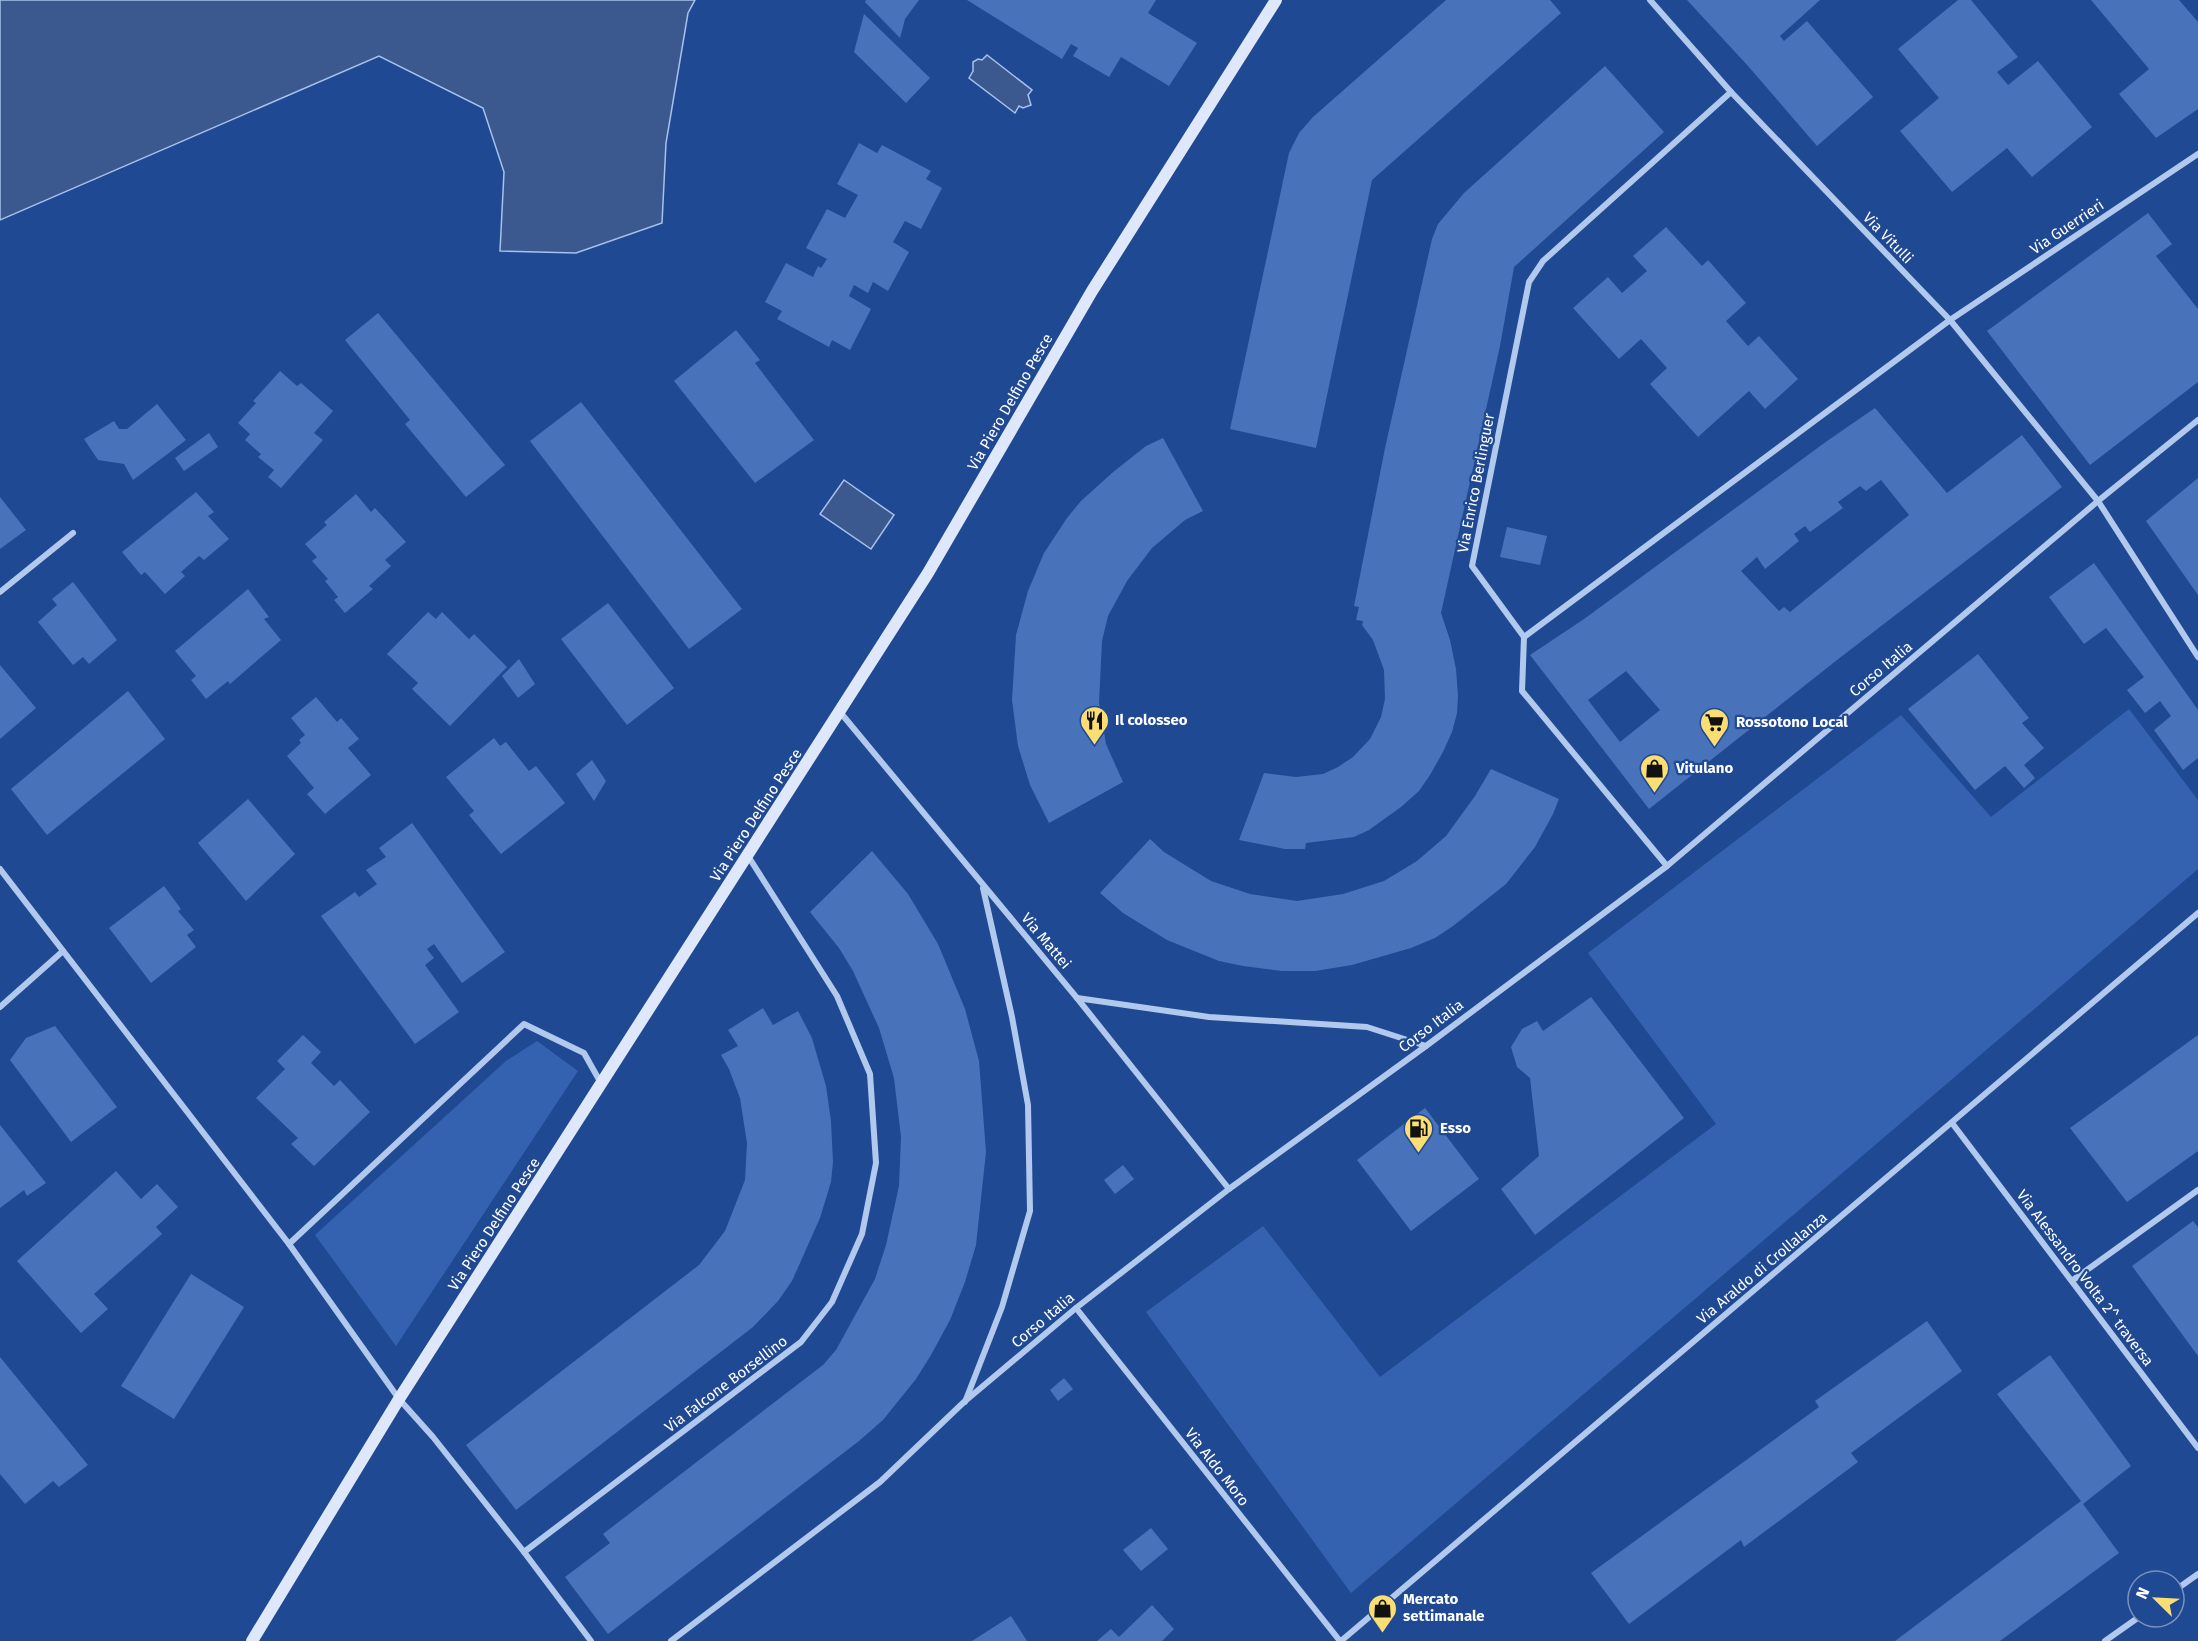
<svg xmlns="http://www.w3.org/2000/svg" width="2198" height="1641" viewBox="0 0 2198 1641" font-family="'Fira Sans',sans-serif">
<style>
.green{fill:#3462b0}
.water{fill:#3b598f;stroke:#a6c2ef;stroke-width:1.5}
.building{fill:#4872b9;fill-rule:evenodd}
.lines{fill:none;stroke-linecap:round;stroke-linejoin:round}
.street{stroke:#b2c9ee;stroke-width:6}
.secondary{stroke:#dfe8fa;stroke-width:12}
.labels{text-anchor:middle;dominant-baseline:central;stroke-width:4.5;stroke-linejoin:round;paint-order:stroke}
.street-label{font-size:15px;fill:#fff;stroke:#204993}
.poi-label{font-size:15px;font-weight:bold;fill:#fff;stroke:#204993;text-anchor:start}
</style>
<rect width="100%" height="100%" fill="#204993"/>
<g class="green">
<polygon points="2129,709 2198,800 2198,869 1351,1593 1146,1312 1263,1226 1380,1377 1716,1124 1588,953 1901,715 1991,817"/>
<polygon points="537,1041 578,1071 396,1346 315,1235 506,1061"/>
</g>
<g class="water">
<polygon points="0,0 695,0 688,13 666,143 662,223 576,253 500,251 504,172 483,108 379,56 0,220"/>
<polygon points="987,55 1032,90 1028,95 1031,105 1023,108 1019,106 1015,113 969,78 973,71 973,62 978,59 982,60"/>
<polygon points="844,480 894,515 871,549 820,514"/>
</g>
<g class="building">
<polygon points="866,0 919,0 905,19 900,38 865,2"/>
<polygon points="967,0 1156,0 1148,13 1197,43 1169,86 1121,57 1109,77 1073,56 1078,48 1071,44 1062,59"/>
<polygon points="1446,0 1550,0 1561,13 1372,180 1316,448 1230,429 1289,153 1299,133 1313,117"/>
<polygon points="1687,0 1820,0 1780,36 1784,41 1807,21 1873,97 1817,146 1748,66"/>
<polygon points="1958,0 1971,0 2018,57 1997,72 2008,85 2038,61 2092,127 2032,177 2007,148 1952,192 1900,131 1939,98 1898,49"/>
<polygon points="2091,0 2179,0 2198,22 2198,109 2156,138 2119,94 2149,69"/>
<polygon points="864,14 930,78 906,103 854,52"/>
<polygon points="1605,66 1664,132 1514,267 1500,346 1441,613 1450,640 1456,669 1458,696 1457,713 1452,732 1443,752 1430,775 1419,791 1401,807 1369,830 1354,837 1306,843 1305,849 1285,849 1239,840 1264,773 1296,777 1323,774 1338,767 1353,757 1370,739 1381,717 1385,699 1384,670 1373,640 1362,625 1363,621 1356,620 1359,607 1354,606 1385,448 1432,239 1438,224 1464,193"/>
<polygon points="859,143 877,153 882,145 931,171 926,179 942,188 921,229 905,221 893,242 909,252 888,291 873,282 868,293 854,285 849,296 871,309 850,350 832,340 829,347 777,319 782,311 765,302 786,263 813,277 818,266 821,268 827,259 806,248 827,209 845,218 858,195 837,184"/>
<polygon points="2148,213 2172,244 2156,256 2198,309 2198,382 2090,465 1987,331"/>
<polygon points="1666,227 1702,266 1708,260 1746,303 1726,321 1748,346 1759,336 1798,379 1765,409 1749,391 1698,437 1650,384 1667,368 1641,339 1619,359 1573,308 1608,277 1622,293 1647,271 1633,256"/>
<polygon points="378,313 505,465 466,497 405,424 410,420 345,340"/>
<polygon points="736,330 760,360 755,363 814,440 755,483 674,381"/>
<polygon points="280,371 297,386 301,383 333,411 314,433 323,440 281,488 268,477 274,470 258,457 261,454 245,440 250,434 238,423 256,403 253,401"/>
<polygon points="581,402 742,609 689,649 530,441"/>
<polygon points="157,404 186,440 133,480 124,464 98,460 84,439 114,421 119,429 127,429"/>
<path d="M1875 408 1947 493 2022 435 2062 487 1837 660 1649 809 1530 655 1584 619 1827 441ZM1881 480 1909 515 1790 612 1784 607 1779 611 1741 571 1757 557 1765 569 1799 541 1794 534 1805 526 1810 532 1843 508 1838 502 1860 486 1866 491ZM1626 671 1660 710 1620 742 1588 700Z"/>
<polygon points="209,433 218,447 184,471 175,458"/>
<polygon points="1163,438 1203,511 1185,520 1152,548 1127,581 1108,616 1102,641 1099,703 1106,744 1123,782 1049,823 1030,785 1018,746 1012,700 1016,635 1028,591 1044,553 1067,518 1081,501 1112,473 1146,446"/>
<polygon points="2198,478 2198,595 2146,521"/>
<polygon points="196,492 214,512 208,516 229,539 204,560 199,556 181,572 185,576 165,594 145,572 141,575 122,552"/>
<polygon points="356,494 371,512 375,508 406,542 385,560 391,566 369,586 373,589 345,613 334,600 338,597 325,581 328,579 312,561 317,557 305,544 327,525 324,522"/>
<polygon points="0,497 26,530 0,549"/>
<polygon points="1507,527 1547,536 1540,565 1500,557"/>
<polygon points="2094,563 2198,710 2198,758 2183,770 2154,730 2171,716 2160,701 2145,713 2127,690 2144,677 2106,628 2084,644 2049,597"/>
<polygon points="73,582 117,640 89,664 83,657 73,665 38,622 57,605 52,599"/>
<polygon points="248,589 269,617 264,619 281,640 230,684 228,681 206,699 191,680 196,676 175,651"/>
<polygon points="608,603 674,688 627,725 561,639"/>
<polygon points="428,612 436,619 442,612 469,639 474,634 507,667 450,726 412,689 418,683 387,654"/>
<polygon points="1978,654 2029,718 2022,723 2044,748 2024,765 2035,778 2024,788 2005,766 1975,790 1908,709"/>
<polygon points="519,659 535,684 518,698 502,676"/>
<polygon points="0,665 36,708 0,739"/>
<polygon points="128,691 165,739 47,835 11,789"/>
<polygon points="316,697 337,722 341,718 359,739 348,748 371,775 325,814 307,794 314,788 287,756 301,743 299,740 305,735 291,718"/>
<polygon points="494,738 500,746 506,742 529,771 536,766 565,803 501,854 469,815 474,811 446,777"/>
<polygon points="592,760 606,781 594,801 576,774"/>
<polygon points="1491,769 1559,799 1553,814 1535,847 1506,884 1453,926 1435,938 1411,948 1352,965 1315,971 1282,971 1243,966 1219,961 1167,940 1123,913 1100,893 1150,839 1164,852 1211,881 1250,894 1297,901 1343,894 1384,881 1417,861 1446,836 1475,796"/>
<polygon points="248,799 295,854 246,901 198,843"/>
<polygon points="412,823 505,952 462,983 434,944 427,949 434,958 425,965 459,1012 415,1044 321,916 355,892 359,897 377,884 366,870 386,857 379,848"/>
<polygon points="872,851 908,894 938,944 965,1009 979,1061 986,1152 976,1245 965,1282 950,1320 931,1355 916,1379 883,1420 859,1441 608,1634 565,1577 610,1543 603,1534 823,1365 836,1350 875,1279 886,1245 899,1186 901,1137 894,1078 879,1028 853,971 839,948 810,912"/>
<polygon points="164,886 181,909 178,911 194,930 187,935 196,947 151,983 109,928"/>
<polygon points="1591,997 1684,1118 1535,1235 1501,1189 1539,1156 1530,1078 1517,1067 1511,1047 1522,1029 1537,1021 1543,1031"/>
<polygon points="763,1008 773,1025 798,1011 812,1038 816,1052 826,1086 831,1121 833,1162 831,1182 820,1218 792,1281 778,1301 753,1327 516,1510 466,1445 699,1265 725,1231 745,1180 747,1143 740,1098 729,1069 721,1055 738,1046 728,1030"/>
<polygon points="55,1026 117,1107 71,1142 10,1060 26,1038"/>
<polygon points="303,1035 321,1052 311,1063 334,1086 340,1080 370,1112 314,1166 291,1144 298,1138 256,1098 285,1069 277,1061"/>
<polygon points="2198,1035 2198,1151 2127,1202 2070,1128"/>
<polygon points="1425,1108 1479,1179 1411,1231 1357,1160"/>
<polygon points="0,1125 46,1183 27,1196 24,1190 0,1208"/>
<polygon points="1123,1165 1134,1179 1115,1194 1104,1180"/>
<polygon points="116,1171 141,1199 157,1184 178,1207 156,1227 162,1234 94,1294 108,1309 81,1333 17,1261"/>
<polygon points="2193,1221 2198,1227 2198,1356 2132,1266"/>
<polygon points="191,1274 244,1307 174,1419 121,1386"/>
<polygon points="1927,1321 1962,1371 1851,1453 1858,1462 1744,1547 1741,1540 1629,1624 1591,1573 1819,1407 1815,1401"/>
<polygon points="2050,1355 2131,1466 2083,1504 2119,1553 2000,1641 1895,1641 2081,1501 1997,1394"/>
<polygon points="0,1357 88,1465 59,1487 53,1481 25,1504 0,1474"/>
<polygon points="1064,1378 1073,1389 1058,1401 1050,1390"/>
<polygon points="1151,1528 1168,1549 1141,1571 1123,1550"/>
<polygon points="1152,1605 1174,1629 1162,1641 1097,1641 1111,1629 1119,1637"/>
<polygon points="1011,1616 1027,1641 972,1641"/>
</g>
<g class="lines">
<g class="street">
<polyline points="1650,0 1731,92 1950,320 2098,501 2198,657"/>
<polyline points="1731,92 1543,261 1529,282 1472,566 1524,637 1950,320 2198,154"/>
<polyline points="0,592 73,533"/>
<polyline points="1524,637 1522,691 1667,866"/>
<polyline points="840,712 1077,998 1229,1189"/>
<polyline points="0,869 289,1244 399,1399 433,1437 524,1552 591,1641"/>
<polyline points="1077,998 1209,1017 1367,1027 1426,1046"/>
<polyline points="0,1007 63,951"/>
<polyline points="1952,1123 2198,1448"/>
<polyline points="289,1244 524,1024 584,1053 602,1085"/>
<polyline points="2073,1280 2198,1190"/>
<polyline points="1076,1308 1340,1641"/>
<polyline points="965,1402 1002,1307 1030,1211 1028,1105 1012,1017 983,888"/>
<polyline points="524,1552 801,1342 832,1302 862,1234 876,1163 870,1074 837,996 748,856"/>
<polyline points="2174,1591 2198,1574"/>
<polyline points="671,1641 880,1482 964,1402 1076,1308 1229,1189 1426,1046 1667,866 2098,501 2198,420"/>
<polyline points="1341,1641 2198,913"/>
<polyline points="2105,1641 2139,1617"/>
</g>
<polyline class="secondary" points="252,1641 399,1399 928,573 1092,291 1276,0"/>
</g>
<defs>
<symbol id="restaurant-pin" viewBox="-11 -11 22 30"><path d="M0 17L-7.5 6A9.5 9.5 0 1 1 7.5 6Z" fill="#fbde73" stroke="#204993"/><path d="M-5-6h1v4h1v-4h1v4h1v-4h1v5L-1.5 .5V6h-2V.5L-5-1ZM5-6V6H3V1.5H1.5Q1.5-4 5-6Z" fill="#111"/></symbol>
<symbol id="supermarket-pin" viewBox="-11 -11 22 30"><path d="M0 17L-7.5 6A9.5 9.5 0 1 1 7.5 6Z" fill="#fbde73" stroke="#204993"/><path d="M-6-5.5h2.5l.6 2H6L4.5 2H-2.5L-4.4-4H-6ZM-1.5 3.2a1.3 1.3 0 1 0 .1 0ZM3 3.2a1.3 1.3 0 1 0 .1 0Z" fill="#111"/></symbol>
<symbol id="shop-pin" viewBox="-11 -11 22 30"><path d="M0 17L-7.5 6A9.5 9.5 0 1 1 7.5 6Z" fill="#fbde73" stroke="#204993"/><path d="M-5-2.5h2.3a2.7 3.5 0 0 1 5.4 0H5L5.5 6h-11ZM-1.5-2.5h3a1.5 2.3 0 0 0-3 0Z" fill="#111"/></symbol>
<symbol id="fuel-pin" viewBox="-11 -11 22 30"><path d="M0 17L-7.5 6A9.5 9.5 0 1 1 7.5 6Z" fill="#fbde73" stroke="#204993"/><path d="M-5.5-6h7V0h2V4h1.3V-2.5L3-4.5l.8-.8L6-3V5H2.5V1h-1V6h-7ZM-4.2-4.7v3.2H.2V-4.7Z" fill="#111"/></symbol>
</defs>
<g fill-rule="evenodd">
<use href="#restaurant-pin" x="1078" y="704" width="33" height="45"/>
<use href="#supermarket-pin" x="1698" y="706" width="33" height="45"/>
<use href="#shop-pin" x="1638" y="752" width="33" height="45"/>
<use href="#fuel-pin" x="1402" y="1112" width="33" height="45"/>
<use href="#shop-pin" x="1366" y="1592" width="33" height="45"/>
</g>
<g class="labels">
<g class="street-label">
<text transform="translate(2067 227) rotate(-34)">Via Guerrieri</text>
<text transform="translate(1888 238) rotate(46)">Via Vitulli</text>
<text transform="translate(1010 402) rotate(-60)">Via Piero Delfino Pesce</text>
<text transform="translate(1476 483) rotate(-79)">Via Enrico Berlinguer</text>
<text transform="translate(1881 669) rotate(-40)">Corso Italia</text>
<text transform="translate(756 815) rotate(-57)">Via Piero Delfino Pesce</text>
<text transform="translate(1046 941) rotate(50)">Via Mattei</text>
<text transform="translate(1431 1026) rotate(-37)">Corso Italia</text>
<text transform="translate(494 1224) rotate(-57)">Via Piero Delfino Pesce</text>
<text transform="translate(1762 1268) rotate(-40)">Via Araldo di Crollalanza</text>
<text transform="translate(2085 1278) rotate(53)">Via Alessandro Volta 2^ traversa</text>
<text transform="translate(1043 1320) rotate(-40)">Corso Italia</text>
<text transform="translate(726 1384) rotate(-37)">Via Falcone Borsellino</text>
<text transform="translate(1217 1467) rotate(52)">Via Aldo Moro</text>
</g>
<g class="poi-label">
<text x="1115" y="720">Il colosseo</text>
<text x="1736" y="722">Rossotono Local</text>
<text x="1676" y="768">Vitulano</text>
<text x="1440" y="1128">Esso</text>
<text x="1403" y="1599">Mercato<tspan x="1403" dy="17">settimanale</tspan></text>
</g>
</g>
<g transform="translate(2156 1599) rotate(294)"><circle r="28" fill="#204993" stroke="#7992be" stroke-width="1.5"/>
<path d="M0-4.5L10 22L0 15L-10 22Z" fill="#fbde73"/>
<text y="-9" font-size="16" font-weight="bold" text-anchor="middle" fill="#ffffff">N</text>
</g>
</svg>
